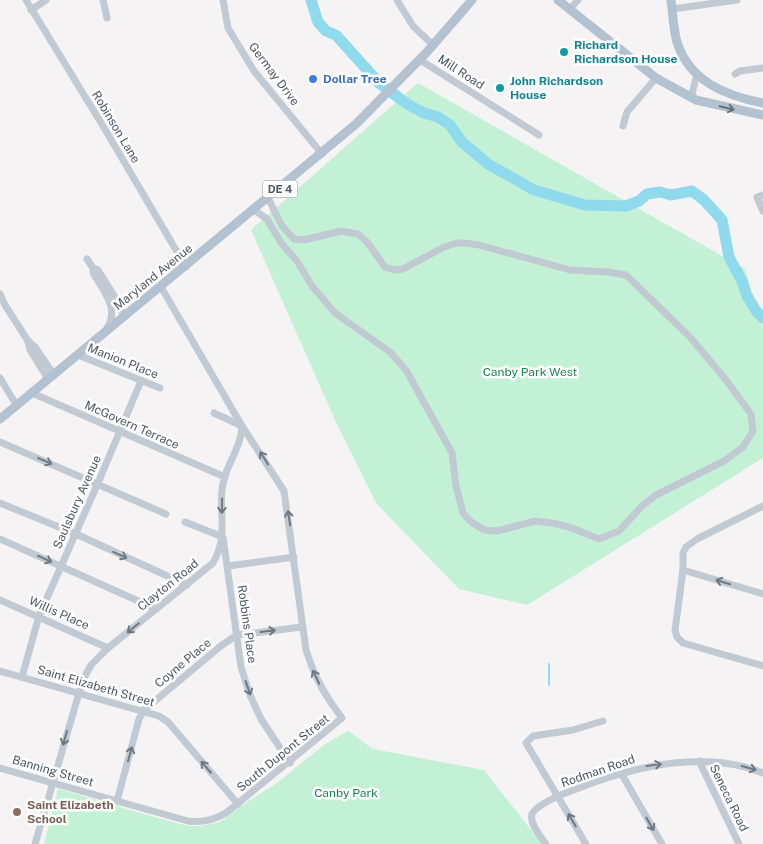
<svg xmlns="http://www.w3.org/2000/svg" width="763" height="844" viewBox="0 0 763 844" font-family="'Public Sans',sans-serif">
<style>
.green{fill:#c3f1d5}
.lines{fill:none;stroke-linecap:round;stroke-linejoin:round}
.stream{stroke:#90daee;stroke-width:2}
.river{stroke:#90daee;stroke-width:11}
.minor{stroke:#c1cad2;stroke-width:7}
.major{stroke:#b3c2d1;stroke-width:9}
.oneway{stroke:#64717d}
.oneway2{stroke:#6e7983}
.culture-dot{fill:#0f9aa8;stroke:#fff;stroke-width:2}
.shop-dot{fill:#3f7fe0;stroke:#fff;stroke-width:2}
.education-dot{fill:#8d6e63;stroke:#fff;stroke-width:2}
.labels{text-anchor:middle;dominant-baseline:central;stroke-width:5;stroke-linejoin:round;paint-order:stroke}
.shield{fill:#fff;stroke:#808990;stroke-width:1}
.shield-label{font-size:11px;font-weight:bold;fill:#4a5661}
.culture-label{font-size:12px;font-weight:bold;fill:#0d838f;stroke:#fff;text-anchor:start}
.street-label{font-size:12px;fill:#4a5661;stroke:#fff}
.shop-label{font-size:12px;font-weight:bold;fill:#366cbe;stroke:#fff;text-anchor:start}
.park-label{font-size:12px;fill:#17864f;stroke:#fff}
.education-label{font-size:12px;font-weight:bold;fill:#785e54;stroke:#fff;text-anchor:start}
</style>
<rect width="100%" height="100%" fill="#f5f3f3"/>
<g class="green">
<polygon points="418,83 745,269 763,328 763,458 527,605 459,589 376,503 335,420 251,230"/>
<polygon points="348,731 373,749 484,770 542,844 44,844 58,789 158,818 188,826 201,826 220,822 247,802 277,783 324,745"/>
</g>
<g class="lines">
<polyline class="stream" points="549,685 549,664"/>
<polyline class="river" points="311,0 318,22 326,31 336,35 379,83 407,104 424,113 438,117 450,125 462,142 488,164 534,190 585,205 626,206 639,201 647,194 660,192 671,195 692,191 704,200 722,220 729,257 742,281 746,294 756,311 763,318"/>
<g class="minor">
<polyline points="26,0 106,131 186,267"/>
<polyline points="103,0 107,18"/>
<polyline points="223,0 228,28 254,71 322,154"/>
<polyline points="397,0 413,26 433,45"/>
<polyline points="570,9 578,0"/>
<polyline points="672,9 737,0"/>
<polyline points="31,10 46,0"/>
<polyline points="420,60 539,135"/>
<polyline points="735,74 740,71 763,68"/>
<polyline points="691,98 697,74"/>
<polyline points="623,126 627,112 656,78"/>
<polyline points="763,195 757,197 763,211"/>
<polyline points="254,210 267,219 281,243 297,261 312,286 335,313 390,352 406,370 452,453 456,486 463,513 470,521 484,530 497,531 535,521 553,523 572,528 599,539 619,531 642,506 656,495 724,461 743,447 753,431 751,414 726,380 690,337 626,275 608,272 570,270 479,245 465,243 457,243 444,247 403,269 395,270 385,267 367,242 358,234 341,231 304,240 294,239 282,226 268,198"/>
<path d="M87 259 93 268V273C103 290 120 309 107 328"/>
<polyline points="93,268 98,270 118,302 124,317"/>
<polyline points="0,294 5,305 28,341 30,350 48,379"/>
<polyline points="28,341 35,347 54,375"/>
<polyline points="78,355 160,388"/>
<polyline points="0,378 17,406"/>
<polyline points="32,393 225,477"/>
<polyline points="0,442 166,514"/>
<polyline points="0,503 76,534 187,585"/>
<polyline points="763,506 697,539 686,547 683,553 683,570 675,630 677,637 683,643 763,666"/>
<polyline points="185,522 223,537 241,667 250,695 261,719 290,763"/>
<polyline points="0,539 156,609"/>
<polyline points="228,566 294,557"/>
<polyline points="683,570 763,594"/>
<polyline points="0,600 108,648"/>
<polyline points="0,671 159,716 168,722 238,804"/>
<polyline points="22,677 39,616 98,483 141,381"/>
<polyline points="699,761 739,844"/>
<path d="M0 768 188 821C202 823 214 820 226 813L342 718C324 694 315 678 306 650L284 491 242 426 214 413"/>
<polyline points="621,773 662,844"/>
<polyline points="117,801 139,719 144,710 222,645 237,635 302,627"/>
<path d="M35 844 79 693 84 678 91 665 108 648 213 563C231 532 215 506 225 476 231 458 241 445 242 426L161 287"/>
<path d="M546 844C541 837 529 823 532 814 536 805 562 794 571 791 630 767 702 748 763 773"/>
<polyline points="586,844 526,743 533,736 573,730 603,721"/>
</g>
<g class="major">
<polyline points="558,0 656,78 696,100 763,115"/>
<path d="M671 0C673 14 673 28 677 42 689 81 726 96 763 103"/>
<polyline points="0,419 356,124 427,52 472,0"/>
</g>
</g>
<defs><path id="oneway-shaft" d="M-6 0H5M1.5-3L5.5 0L1.5 3" fill="none" stroke-width="1.6" stroke-linecap="round" stroke-linejoin="round" transform="scale(1.25)"/></defs>
<use class="oneway" href="#oneway-shaft" transform="translate(727 108) rotate(14)"/>
<g class="oneway2">
<use href="#oneway-shaft" transform="translate(264 458) rotate(-122)"/>
<use href="#oneway-shaft" transform="translate(45 461) rotate(23)"/>
<use href="#oneway-shaft" transform="translate(222 506) rotate(91)"/>
<use href="#oneway-shaft" transform="translate(289 518) rotate(-99)"/>
<use href="#oneway-shaft" transform="translate(120 555) rotate(25)"/>
<use href="#oneway-shaft" transform="translate(45 559) rotate(24)"/>
<use href="#oneway-shaft" transform="translate(723 582) rotate(-163)"/>
<use href="#oneway-shaft" transform="translate(133 628) rotate(140)"/>
<use href="#oneway-shaft" transform="translate(268 631) rotate(-7)"/>
<use href="#oneway-shaft" transform="translate(316 677) rotate(-115)"/>
<use href="#oneway-shaft" transform="translate(248 688) rotate(71)"/>
<use href="#oneway-shaft" transform="translate(65 738) rotate(106)"/>
<use href="#oneway-shaft" transform="translate(130 754) rotate(-74)"/>
<use href="#oneway-shaft" transform="translate(654 765) rotate(-8)"/>
<use href="#oneway-shaft" transform="translate(206 767) rotate(-130)"/>
<use href="#oneway-shaft" transform="translate(749 768) rotate(16)"/>
<use href="#oneway-shaft" transform="translate(572 820) rotate(-121)"/>
<use href="#oneway-shaft" transform="translate(650 824) rotate(60)"/>
</g>
<g class="culture-dot">
<circle cx="564" cy="52" r="5"/>
<circle cx="500" cy="88" r="5"/>
</g>
<circle class="shop-dot" cx="313" cy="79" r="5"/>
<circle class="education-dot" cx="17" cy="812" r="5"/>
<g class="labels">
<rect class="shield" x="262.5" y="180.5" width="35" height="17" rx="4"/>
<g class="shield-label">
<text x="280" y="189">DE 4</text>
</g>
<g class="culture-label">
<text x="574" y="45">Richard<tspan x="574" dy="14">Richardson House</tspan></text>
<text x="510" y="81">John Richardson<tspan x="510" dy="14">House</tspan></text>
</g>
<g class="street-label">
<text transform="translate(461 72) rotate(33)">Mill Road</text>
<text transform="translate(274 74) rotate(53)">Germay Drive</text>
<text transform="translate(116 127) rotate(59)">Robinson Lane</text>
<text transform="translate(153 277) rotate(-39)">Maryland Avenue</text>
<text transform="translate(123 361) rotate(22)">Manion Place</text>
<text transform="translate(132 425) rotate(24)">McGovern Terrace</text>
<text transform="translate(77 502) rotate(-66)">Saulsbury Avenue</text>
<text transform="translate(168 585) rotate(-39)">Clayton Road</text>
<text transform="translate(59 613) rotate(24)">Willis Place</text>
<text transform="translate(247 624) rotate(82)">Robbins Place</text>
<text transform="translate(183 663) rotate(-40)">Coyne Place</text>
<text transform="translate(96 686) rotate(16)">Saint Elizabeth Street</text>
<text transform="translate(283 753) rotate(-39)">South Dupont Street</text>
<text transform="translate(53 771) rotate(16)">Banning Street</text>
<text transform="translate(598 771) rotate(-19)">Rodman Road</text>
<text transform="translate(729 798) rotate(64)">Seneca Road</text>
</g>
<g class="shop-label">
<text x="323" y="79">Dollar Tree</text>
</g>
<g class="park-label">
<text x="530" y="372">Canby Park West</text>
<text x="346" y="793">Canby Park</text>
</g>
<g class="education-label">
<text x="27" y="805">Saint Elizabeth<tspan x="27" dy="14">School</tspan></text>
</g>
</g>
</svg>
